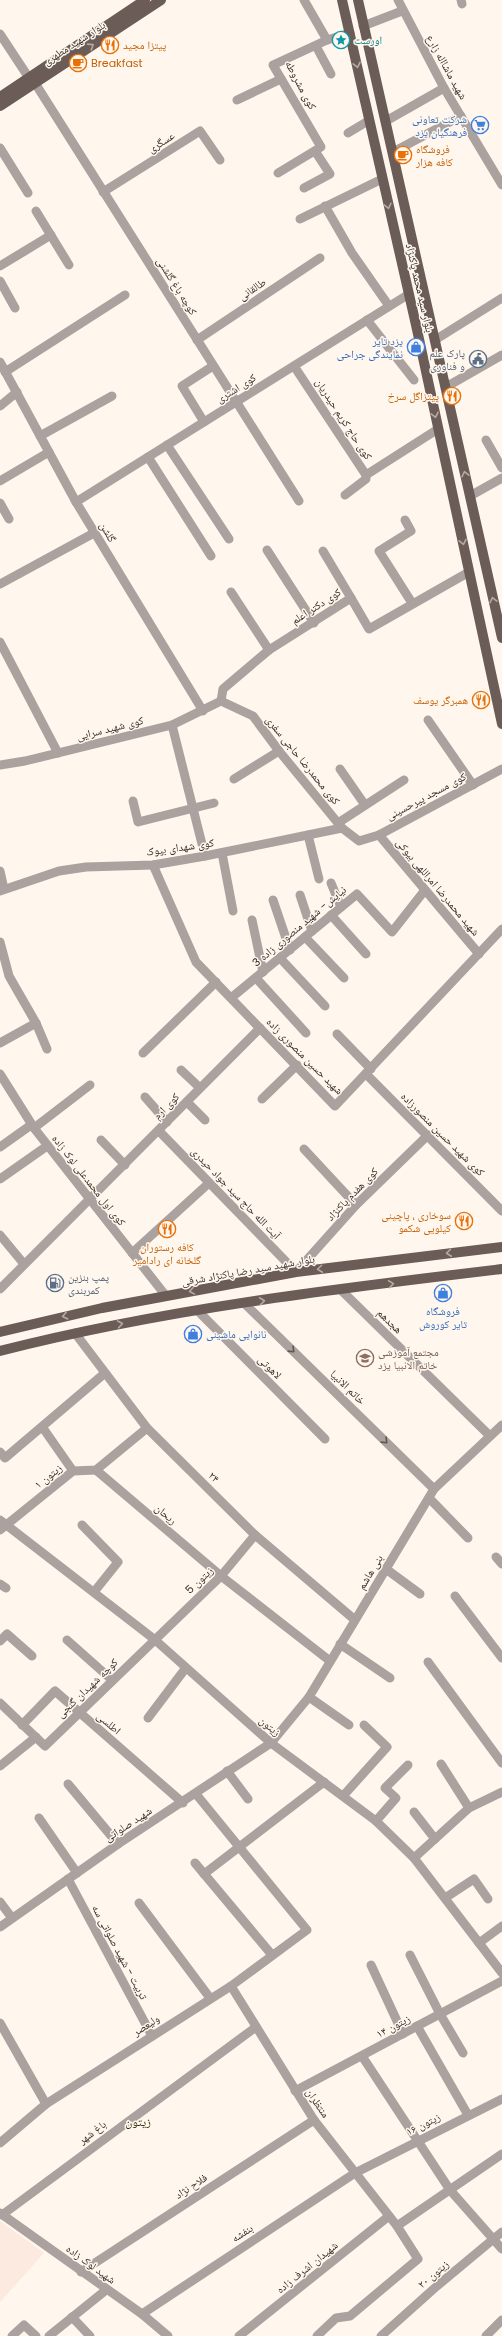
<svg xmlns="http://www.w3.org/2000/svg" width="502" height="2336" viewBox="0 0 502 2336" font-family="Poppins,'Noto Naskh Arabic',sans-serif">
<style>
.industrial{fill:#fceae0}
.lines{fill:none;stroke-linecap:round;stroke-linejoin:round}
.minor{stroke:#aba29f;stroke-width:9}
.major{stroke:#6c5c57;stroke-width:10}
.oneway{stroke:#b6aaa2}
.oneway2{stroke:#5e5853}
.labels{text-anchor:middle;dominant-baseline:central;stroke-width:3;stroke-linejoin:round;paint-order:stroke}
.culture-label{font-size:11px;fill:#0d838f;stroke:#fff7ed;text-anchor:start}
.street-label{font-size:11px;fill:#35302a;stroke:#fff7ed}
.food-label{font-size:11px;fill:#c56008;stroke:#fff7ed;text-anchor:start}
.shop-label{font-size:11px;fill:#366cbe;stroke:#fff7ed;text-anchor:end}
.service-label{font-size:11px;fill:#4e5e75;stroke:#fff7ed;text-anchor:end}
.education-label{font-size:11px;fill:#785e54;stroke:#fff7ed;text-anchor:start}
.neighbourhood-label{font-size:12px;fill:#2f3107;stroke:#fff7ed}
</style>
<rect width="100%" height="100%" fill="#fff7ed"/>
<polygon class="industrial" points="0,2221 44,2253 0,2302"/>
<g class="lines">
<g class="minor">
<polyline points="304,0 327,40"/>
<polyline points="398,0 444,88 502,185"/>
<polyline points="461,0 462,4"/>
<polyline points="363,26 402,11"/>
<polyline points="0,34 29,78"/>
<polyline points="316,46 331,74"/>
<polyline points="35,83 299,501"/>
<polyline points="237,100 281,79"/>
<polyline points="386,121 444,88"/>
<polyline points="348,133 368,121"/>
<polyline points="0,148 28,193"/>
<polyline points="393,152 461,116"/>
<polyline points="278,173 321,147 273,65 327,40 350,33"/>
<polyline points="304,188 330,174 315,151"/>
<polyline points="103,192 200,131 220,160"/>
<polyline points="325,206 352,253 389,306"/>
<polyline points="36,211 69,265"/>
<polyline points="300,219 382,179"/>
<polyline points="0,266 51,235"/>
<polyline points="0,281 15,308"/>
<polyline points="367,320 414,380"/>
<polyline points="197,340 320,258"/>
<polyline points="435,340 502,298"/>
<polyline points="0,362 76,502 203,711"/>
<polyline points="294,366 366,475 438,429"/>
<polyline points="5,372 125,295"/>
<polyline points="446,387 502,355"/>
<polyline points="0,406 17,392"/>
<polyline points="204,422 182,386 213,366"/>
<polyline points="40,436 112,396"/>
<polyline points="486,440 502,468"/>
<polyline points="167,445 229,539"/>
<polyline points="148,457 211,556"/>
<polyline points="0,481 49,452"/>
<polyline points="345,495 366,479 366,475"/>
<polyline points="470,496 502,478"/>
<polyline points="76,502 409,294"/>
<polyline points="0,503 9,519"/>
<polyline points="405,520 411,531 379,551 412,603"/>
<polyline points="267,550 314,623"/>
<polyline points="323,551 351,598"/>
<polyline points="0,584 94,533"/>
<polyline points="231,592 269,650"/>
<polyline points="0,642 58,753"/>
<polyline points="221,701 223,689 269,650 351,598 369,629 469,572"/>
<polyline points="221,701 253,716 279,751 342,828"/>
<polyline points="428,720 473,785"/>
<polyline points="172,725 205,856"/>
<polyline points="0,765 25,761 172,725 221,701"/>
<polyline points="340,769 365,805"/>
<polyline points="234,779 279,751"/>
<polyline points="133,801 138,822 214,803"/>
<polyline points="338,823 404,780"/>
<polyline points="308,835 319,879"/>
<polyline points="379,835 479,954"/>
<polyline points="222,853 233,911"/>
<polyline points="153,865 196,962 335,1106 502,929"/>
<polyline points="0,871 4,889"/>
<polyline points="331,883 341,907"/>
<polyline points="0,891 59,871 86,867 153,865 205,856 342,828 359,841 379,835 502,769"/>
<polyline points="300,895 312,931"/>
<polyline points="273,900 290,950"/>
<polyline points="331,915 366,954"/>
<polyline points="252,920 263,972"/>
<polyline points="305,937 344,978"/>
<polyline points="0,942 9,976 36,1023 47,1049"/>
<polyline points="280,958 325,1006"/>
<polyline points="256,978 306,1033"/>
<polyline points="231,998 357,894 392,932 425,890"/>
<polyline points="337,1034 371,1069"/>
<polyline points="0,1043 36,1023"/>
<polyline points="143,1053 216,982"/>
<polyline points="181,1070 199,1087"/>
<polyline points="0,1074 34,1128 166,1296"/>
<polyline points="366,1074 502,1211"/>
<polyline points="145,1097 167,1122"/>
<polyline points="262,1099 297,1065"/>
<polyline points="187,1102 205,1120"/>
<polyline points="34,1128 90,1085"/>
<polyline points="159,1131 296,1272 356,1205 428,1135"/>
<polyline points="101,1140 125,1165"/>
<polyline points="0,1147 31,1125"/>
<polyline points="304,1149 356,1205"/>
<polyline points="0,1179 47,1146"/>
<polyline points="0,1235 24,1264"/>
<polyline points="132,1253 209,1183"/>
<polyline points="0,1289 260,1028"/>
<polyline points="341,1290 490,1436"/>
<polyline points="244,1303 434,1489"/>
<polyline points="198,1311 325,1439"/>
<polyline points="75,1333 147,1428 255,1535 355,1620"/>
<polyline points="43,1428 73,1471"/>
<polyline points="0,1452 5,1458 105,1373"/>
<polyline points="96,1470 221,1576 330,1661"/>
<polyline points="429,1498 468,1538"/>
<polyline points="0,1520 154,1639 271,1743 376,1821 414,1858 502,1973"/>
<polyline points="82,1525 118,1562 94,1592"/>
<polyline points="0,1530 73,1471 96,1470 147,1428"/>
<polyline points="496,1557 502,1564"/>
<polyline points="386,1569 420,1594"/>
<polyline points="0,1584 6,1588"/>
<polyline points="455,1596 502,1658"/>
<polyline points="67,1640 112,1680"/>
<polyline points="0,1641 7,1634 32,1656"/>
<polyline points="340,1644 390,1678"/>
<polyline points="428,1662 502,1763"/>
<polyline points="309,1697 349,1725"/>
<polyline points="0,1703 45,1746 221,1576 255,1535"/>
<polyline points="148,1718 185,1669"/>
<polyline points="22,1725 55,1691 183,1803"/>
<polyline points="441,1764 469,1808"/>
<polyline points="0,1766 36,1737"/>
<polyline points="227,1771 248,1799"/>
<polyline points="68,1784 118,1844"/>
<polyline points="343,1796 387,1747 364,1725"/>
<polyline points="414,1812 435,1839"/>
<polyline points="39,1818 77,1873"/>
<polyline points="376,1821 396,1798 385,1788 408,1765"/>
<polyline points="414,1858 469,1808 502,1792"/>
<polyline points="195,1863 272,1955"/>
<polyline points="204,1874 324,1782"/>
<polyline points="68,1879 152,2036"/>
<polyline points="445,1898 474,1879 488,1899"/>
<polyline points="0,1902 12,1918"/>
<polyline points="139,1903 210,1998"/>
<polyline points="0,1927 118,1844 271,1743 309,1697 434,1489 502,1425"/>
<polyline points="479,1943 502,1926"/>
<polyline points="410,1955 440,2014 463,2053"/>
<polyline points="371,1965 403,2034"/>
<polyline points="231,1986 314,2120 397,2226 418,2259 350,2316 336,2318 317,2336"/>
<polyline points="0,2023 46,2104"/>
<polyline points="417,2026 468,2115"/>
<polyline points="362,2056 450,2190 502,2249"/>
<polyline points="295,2091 502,1981"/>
<polyline points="0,2143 46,2104 231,1986 307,1930 196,1794"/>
<polyline points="0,2213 142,2314 168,2336"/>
<polyline points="2,2215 256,2027"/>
<polyline points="397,2226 502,2154"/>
<polyline points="81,2272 314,2120"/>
<polyline points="142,2314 355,2173 502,2099"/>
<polyline points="72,2317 90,2336"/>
<polyline points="12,2336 24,2325 36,2336"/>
<polyline points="49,2336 106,2290"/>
<polyline points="239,2336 389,2216"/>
<polyline points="381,2336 437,2286 502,2232"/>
<polyline points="486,2336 502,2320"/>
</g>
<g class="major">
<polyline points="342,0 416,325 502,724"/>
<polyline points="358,0 502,638"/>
<polyline points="0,97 145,0"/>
<polyline points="0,106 161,0"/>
<polyline points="0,1332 102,1308 296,1272 502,1247"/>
<path d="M0 1351C164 1309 334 1289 502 1269"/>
</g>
</g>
<defs><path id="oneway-chevron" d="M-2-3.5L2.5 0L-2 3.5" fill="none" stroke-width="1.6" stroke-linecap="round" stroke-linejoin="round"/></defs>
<g class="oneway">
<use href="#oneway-chevron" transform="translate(91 46) rotate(-33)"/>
<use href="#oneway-chevron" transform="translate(357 65) rotate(78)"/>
<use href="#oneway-chevron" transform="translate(388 206) rotate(77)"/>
<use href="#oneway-chevron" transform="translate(435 415) rotate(78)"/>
<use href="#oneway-chevron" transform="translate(465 474) rotate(-103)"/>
<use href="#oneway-chevron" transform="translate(463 542) rotate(78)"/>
<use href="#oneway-chevron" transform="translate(493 600) rotate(-103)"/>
<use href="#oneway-chevron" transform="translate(449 1253) rotate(173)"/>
<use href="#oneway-chevron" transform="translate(320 1269) rotate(173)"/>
<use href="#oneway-chevron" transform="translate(391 1284) rotate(-8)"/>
<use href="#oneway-chevron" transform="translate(192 1291) rotate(170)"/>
<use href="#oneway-chevron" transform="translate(262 1301) rotate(-7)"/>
<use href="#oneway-chevron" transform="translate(65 1316) rotate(167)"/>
<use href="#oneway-chevron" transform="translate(120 1324) rotate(-10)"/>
</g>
<g class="oneway2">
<use href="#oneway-chevron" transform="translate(292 1350) rotate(44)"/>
<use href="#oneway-chevron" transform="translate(385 1441) rotate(44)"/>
</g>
<defs>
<symbol id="sight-ring" viewBox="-11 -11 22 22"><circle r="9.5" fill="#fff7ed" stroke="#0f9aa8" stroke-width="1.5"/><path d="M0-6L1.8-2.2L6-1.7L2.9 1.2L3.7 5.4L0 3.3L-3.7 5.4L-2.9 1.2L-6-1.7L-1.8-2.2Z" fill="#0f9aa8"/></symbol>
<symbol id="restaurant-ring" viewBox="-11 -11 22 22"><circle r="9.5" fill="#fff7ed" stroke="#e8710a" stroke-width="1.5"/><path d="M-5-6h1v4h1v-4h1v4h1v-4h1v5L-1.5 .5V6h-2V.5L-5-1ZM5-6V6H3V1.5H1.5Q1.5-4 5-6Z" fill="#e8710a"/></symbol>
<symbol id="cafe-ring" viewBox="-11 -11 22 22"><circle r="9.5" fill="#fff7ed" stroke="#e8710a" stroke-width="1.5"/><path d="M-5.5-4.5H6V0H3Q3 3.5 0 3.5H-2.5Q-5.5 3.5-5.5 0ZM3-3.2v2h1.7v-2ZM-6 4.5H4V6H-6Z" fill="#e8710a"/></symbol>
<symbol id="supermarket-ring" viewBox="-11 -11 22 22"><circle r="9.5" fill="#fff7ed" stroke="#3f7fe0" stroke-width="1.5"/><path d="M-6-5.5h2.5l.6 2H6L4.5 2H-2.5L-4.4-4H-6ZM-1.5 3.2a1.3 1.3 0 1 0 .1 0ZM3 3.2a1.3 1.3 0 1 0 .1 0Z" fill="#3f7fe0"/></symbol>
<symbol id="shop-ring" viewBox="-11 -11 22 22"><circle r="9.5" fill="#fff7ed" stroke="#3f7fe0" stroke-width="1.5"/><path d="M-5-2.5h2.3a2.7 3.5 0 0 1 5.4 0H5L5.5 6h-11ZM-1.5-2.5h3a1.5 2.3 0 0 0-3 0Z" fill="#3f7fe0"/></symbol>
<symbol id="civic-ring" viewBox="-11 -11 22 22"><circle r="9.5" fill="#fff7ed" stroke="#5c6f8a" stroke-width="1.5"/><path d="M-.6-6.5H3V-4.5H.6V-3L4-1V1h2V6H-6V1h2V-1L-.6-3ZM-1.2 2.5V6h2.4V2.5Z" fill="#5c6f8a"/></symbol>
<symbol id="fuel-ring" viewBox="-11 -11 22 22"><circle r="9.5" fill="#fff7ed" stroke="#5c6f8a" stroke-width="1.5"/><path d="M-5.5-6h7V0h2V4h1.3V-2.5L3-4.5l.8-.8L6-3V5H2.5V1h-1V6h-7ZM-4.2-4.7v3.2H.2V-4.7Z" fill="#5c6f8a"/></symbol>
<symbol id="school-ring" viewBox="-11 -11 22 22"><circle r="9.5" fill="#fff7ed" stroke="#8d6e63" stroke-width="1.5"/><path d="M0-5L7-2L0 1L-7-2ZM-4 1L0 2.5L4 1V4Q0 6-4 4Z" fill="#8d6e63"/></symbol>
</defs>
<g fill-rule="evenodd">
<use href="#sight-ring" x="331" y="30" width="20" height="20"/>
<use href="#restaurant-ring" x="100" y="35" width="20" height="20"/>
<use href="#cafe-ring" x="68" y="53" width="20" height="20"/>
<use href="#supermarket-ring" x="470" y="115" width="20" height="20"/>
<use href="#cafe-ring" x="393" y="145" width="20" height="20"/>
<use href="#shop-ring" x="406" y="337" width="20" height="20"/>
<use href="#civic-ring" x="468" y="349" width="20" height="20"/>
<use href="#restaurant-ring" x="442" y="386" width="20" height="20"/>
<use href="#restaurant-ring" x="471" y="690" width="20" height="20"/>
<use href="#restaurant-ring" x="454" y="1211" width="20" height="20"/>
<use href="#restaurant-ring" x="157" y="1219" width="20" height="20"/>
<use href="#fuel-ring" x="45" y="1273" width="20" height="20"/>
<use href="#shop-ring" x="433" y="1283" width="20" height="20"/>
<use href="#shop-ring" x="183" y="1324" width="20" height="20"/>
<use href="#school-ring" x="355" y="1348" width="20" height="20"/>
</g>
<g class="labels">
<g class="culture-label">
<text x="354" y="40">اورست</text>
</g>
<g class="street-label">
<text transform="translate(74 43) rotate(-33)">بلوار شهید مطهری</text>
<text transform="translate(447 67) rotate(61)">شهید ماشااله زارع</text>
<text transform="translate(301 85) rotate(62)">کوی مشروطه</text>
<text transform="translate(161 142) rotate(-33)">عسگری</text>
<text transform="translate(177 286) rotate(58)">کوچه باغ گلشنی</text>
<text transform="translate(420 288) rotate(77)">بلوار سید محمد پاکنژاد</text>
<text transform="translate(252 289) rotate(-34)">طالقانی</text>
<text transform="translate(236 388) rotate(-32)">کوی اشتری</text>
<text transform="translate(344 419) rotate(57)">کوی حاج کریم حیدریان</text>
<text transform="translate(108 532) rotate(59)">گلشن</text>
<text transform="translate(316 606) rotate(-33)">کوی دکتر اعلم</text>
<text transform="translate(110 728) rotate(-14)">کوی شهید سرایی</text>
<text transform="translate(303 760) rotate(51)">کوی محمدرضا حاجی سفری</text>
<text transform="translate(426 796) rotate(-28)">کوی مسجد پیرحسینی</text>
<text transform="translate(180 847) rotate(-8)">کوی شهدای بیوک</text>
<text transform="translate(438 887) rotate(50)">شهید محمدرضا امراللهی بیوکی</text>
<text transform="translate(299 926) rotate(-40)">نیایش- شهید منصوری زاده 3</text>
<text transform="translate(305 1056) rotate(45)">شهید حسین منصوری زاده</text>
<text transform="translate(166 1106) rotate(-46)">کوی ارم</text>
<text transform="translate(443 1134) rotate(45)">کوی شهید حسین منصورزاده</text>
<text transform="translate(89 1180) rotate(52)">کوی اول محمدعلی لوک زاده</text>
<text transform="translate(236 1193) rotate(46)">آیت الله حاج سید جواد حیدری</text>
<text transform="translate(352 1194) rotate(-46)">کوی هفدم پاکنژاد</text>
<text transform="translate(248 1270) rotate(-10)">بلوار شهید سید رضا پاکنژاد شرقی</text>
<text transform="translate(390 1321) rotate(44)">هجدهم</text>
<text transform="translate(270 1367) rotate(45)">لاهوتی</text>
<text transform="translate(348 1387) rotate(44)">خاتم الانبیا</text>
<text transform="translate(48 1476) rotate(-39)">زیتون ۱</text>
<text transform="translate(214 1477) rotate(45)">۲۴</text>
<text transform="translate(166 1514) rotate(40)">ریحان</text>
<text transform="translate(370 1572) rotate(-59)">بنی هاشم</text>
<text transform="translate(199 1580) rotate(-44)">زیتون 5</text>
<text transform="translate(87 1688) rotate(-44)">کوچه شهیدان گنجی</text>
<text transform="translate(109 1723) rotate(41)">اطلسی</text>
<text transform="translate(270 1726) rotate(40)">زیتون</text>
<text transform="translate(128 1824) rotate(-33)">شهید صلواتی</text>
<text transform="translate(120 1952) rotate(62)">تربیت - شهید صلواتی سه</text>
<text transform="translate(146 2025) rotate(-33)">ولیعصر</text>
<text transform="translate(393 2026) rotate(-28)">زیتون ۱۴</text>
<text transform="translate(318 2103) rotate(56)">منتظران</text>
<text transform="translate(423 2124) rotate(-27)">زیتون ۱۶</text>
<text transform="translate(92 2132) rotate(-37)">باغ شهر</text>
<text transform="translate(191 2186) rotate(-33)">فلاح نژاد</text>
<text transform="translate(242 2233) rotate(-33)">بنفشه</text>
<text transform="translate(91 2264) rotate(36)">شهید لوک زاده</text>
<text transform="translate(307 2267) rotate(-39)">شهیدان اشرف زاده</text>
<text transform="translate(433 2274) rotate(-40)">زیتون ۲۰</text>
</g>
<g class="food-label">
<text x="123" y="45">پیتزا مجید</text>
<text x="91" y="63">Breakfast</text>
<text x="416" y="149">فروشگاه<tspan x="416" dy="13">کافه هزار</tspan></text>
<text x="439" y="396" text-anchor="end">پیتزاگل سرخ</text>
<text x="468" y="700" text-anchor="end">همبرگر یوسف</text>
<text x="451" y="1215" text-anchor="end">سوخاری ، پاچینی<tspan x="451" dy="13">کیلویی شکمو</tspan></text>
<text x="167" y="1247" text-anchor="middle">کافه رستوران<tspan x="167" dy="13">گلخانه ای رادامیر</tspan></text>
</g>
<g class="shop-label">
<text x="467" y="119">شرکت تعاونی<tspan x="467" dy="13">فرهنگیان یزد</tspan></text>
<text x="403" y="341">یزد تایر<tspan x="403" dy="13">نمایندگی جراحی</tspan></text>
<text x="443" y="1311" text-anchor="middle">فروشگاه<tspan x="443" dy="13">تایر کوروش</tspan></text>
<text x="206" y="1334" text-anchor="start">نانوایی ماشینی</text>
</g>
<g class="service-label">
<text x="465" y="353">پارک علم<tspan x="465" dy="13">و فناوری</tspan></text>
<text x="68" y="1277" text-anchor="start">پمپ بنزین<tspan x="68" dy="13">کمربندی</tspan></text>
</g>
<g class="education-label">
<text x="378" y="1352">مجتمع آموزشی<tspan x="378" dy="13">خاتم الانبیا یزد</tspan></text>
</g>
<g class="neighbourhood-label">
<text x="138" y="2121">زیتون</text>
</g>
</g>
</svg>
